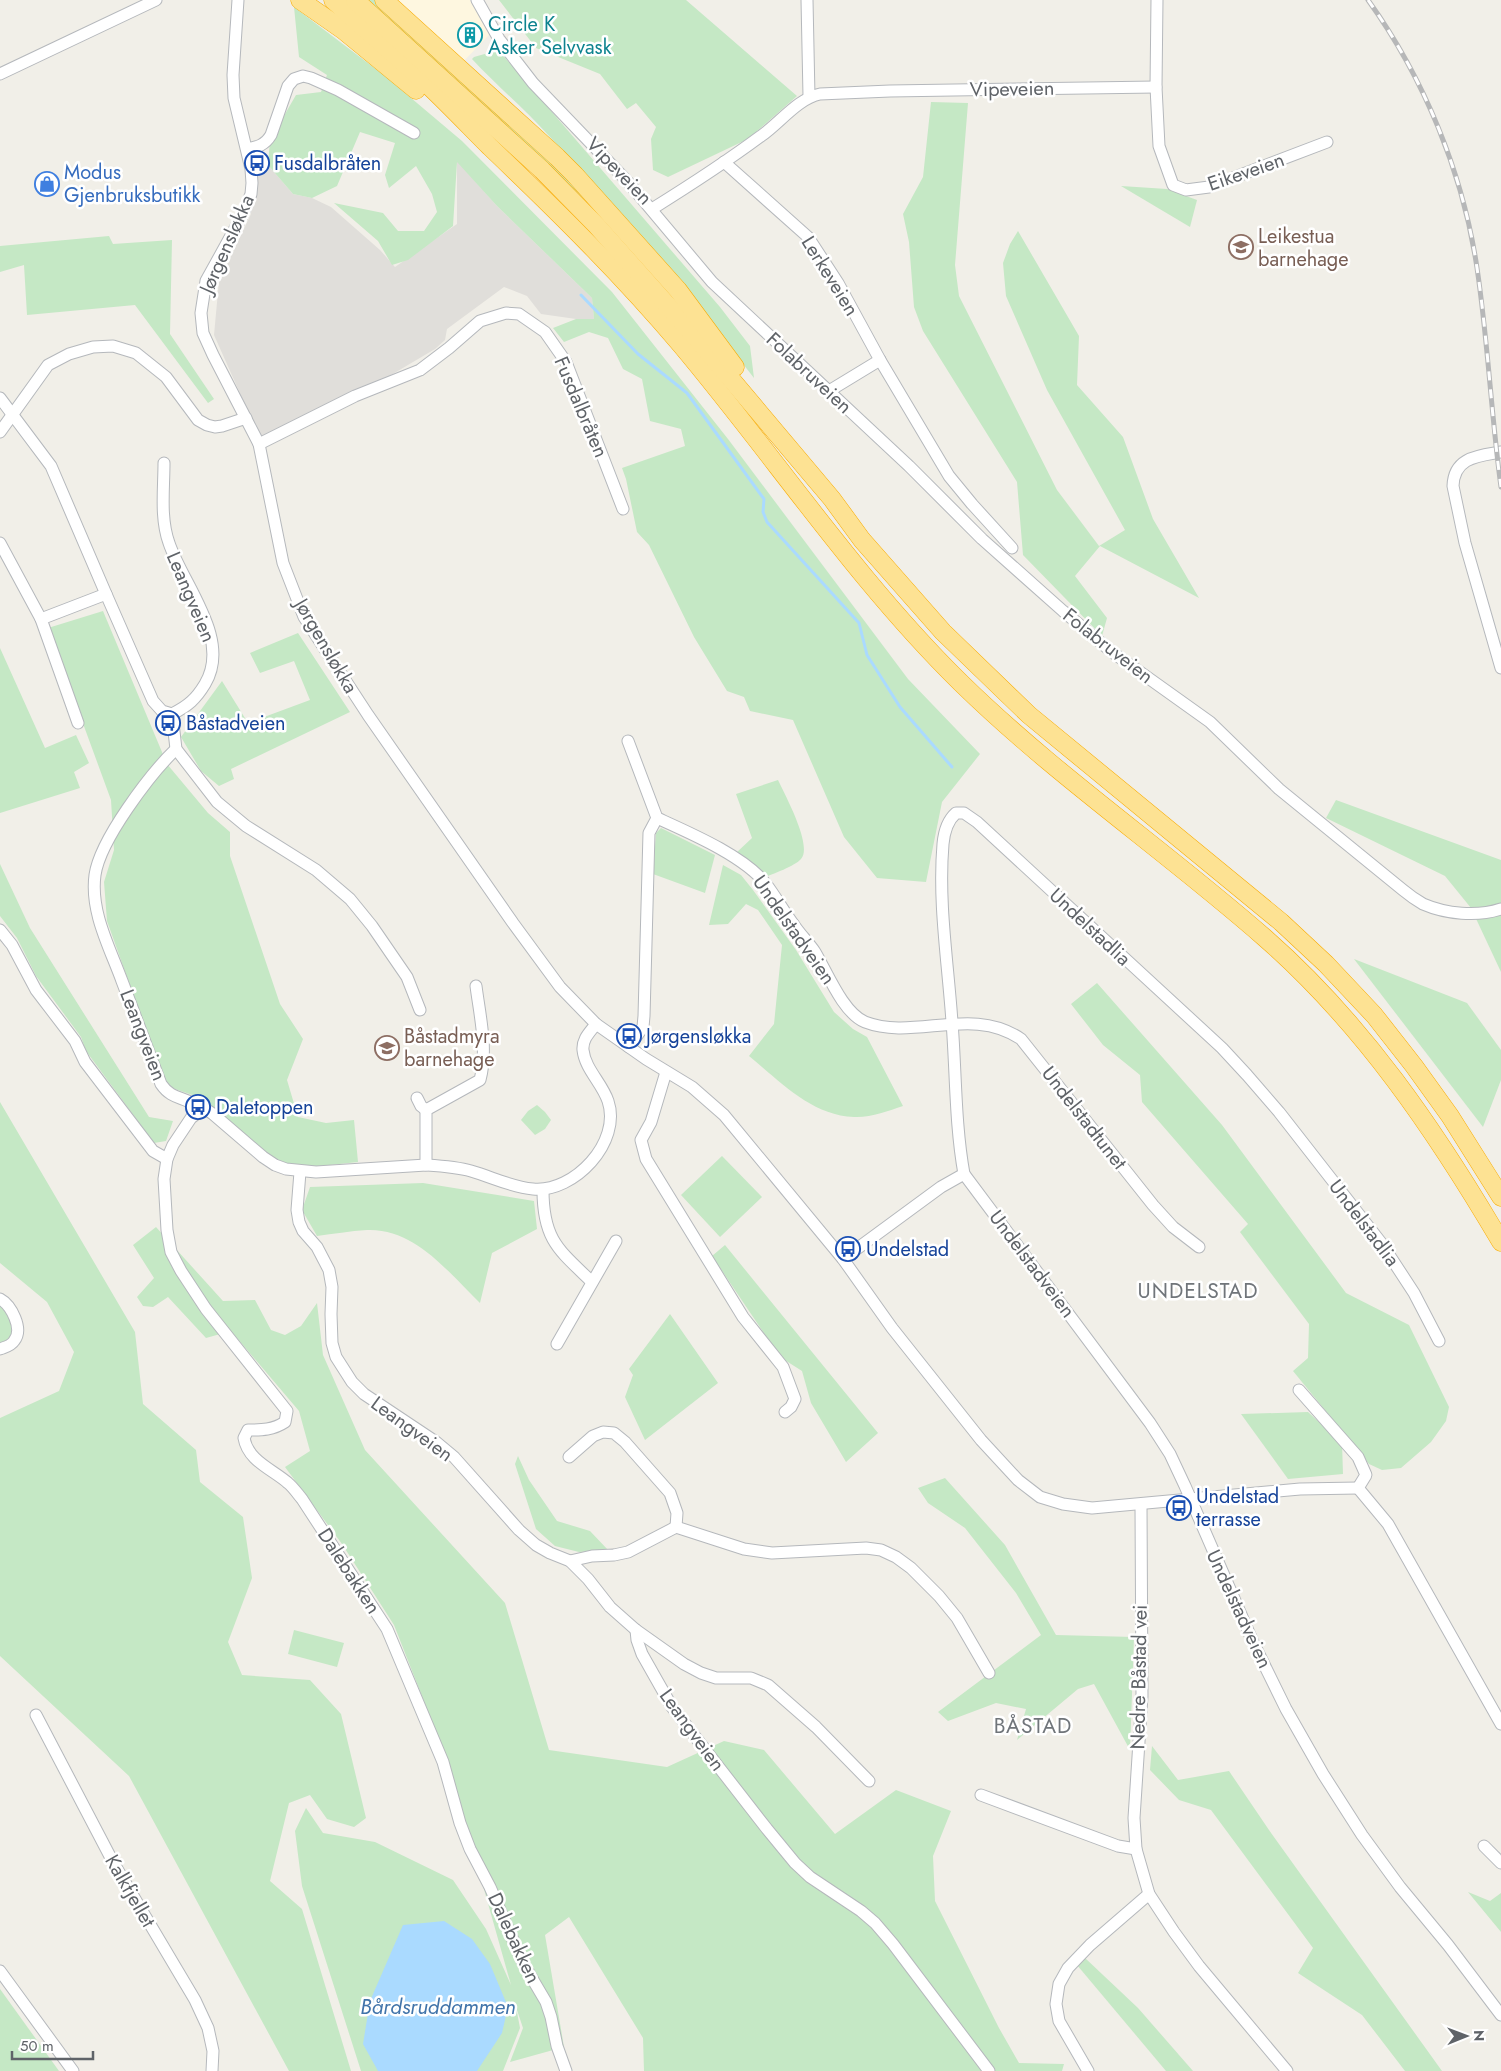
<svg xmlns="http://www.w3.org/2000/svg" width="1501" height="2071" viewBox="0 0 1501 2071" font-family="Jost,sans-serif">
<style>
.commercial{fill:#fef7e0}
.industrial{fill:#e0deda}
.green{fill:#c5e8c5}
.water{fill:#aadaff}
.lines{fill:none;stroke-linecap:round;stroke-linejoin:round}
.stream{stroke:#aadaff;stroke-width:3}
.minor-casing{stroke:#b5b8bc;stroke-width:13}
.highway-casing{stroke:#f9ab00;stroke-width:19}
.minor{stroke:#fff;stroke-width:11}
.highway{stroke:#fde293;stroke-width:18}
.rail-casing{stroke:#b6b7b8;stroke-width:5}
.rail{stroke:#fff;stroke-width:3;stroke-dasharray:9;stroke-linecap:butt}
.labels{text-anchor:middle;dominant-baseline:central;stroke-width:5;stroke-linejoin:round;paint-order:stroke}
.culture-label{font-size:20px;fill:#0d838f;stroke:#fff;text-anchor:start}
.street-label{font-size:20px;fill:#5f6368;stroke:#fff}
.transit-label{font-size:20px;fill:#164399;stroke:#fff;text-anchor:start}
.shop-label{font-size:20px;fill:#366cbe;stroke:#fff;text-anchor:start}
.education-label{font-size:20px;fill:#785e54;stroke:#fff;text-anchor:start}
.neighbourhood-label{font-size:21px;letter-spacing:1px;fill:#70757a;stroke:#fff}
.water-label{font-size:21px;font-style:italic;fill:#4174aa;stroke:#fff}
</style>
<rect width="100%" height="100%" fill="#f1efe8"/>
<polygon class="commercial" points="391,0 470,0 489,35 463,62"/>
<polygon class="industrial" points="457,161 497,206 592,298 594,319 576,319 541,314 527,296 504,287 447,329 445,340 435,349 364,391 263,445 214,335 219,281 251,214 253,174 268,165 293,194 312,198 331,207 380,250 395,267 457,224"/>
<g class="green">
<polygon points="366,0 375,0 548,154 676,295 675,302"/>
<polygon points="499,0 686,0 797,96 748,139 668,177 653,170 651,139 656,127 636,103 627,109 600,74 536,48"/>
<polygon points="294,7 385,76 462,141 612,292 728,439 908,679 980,754 942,802 926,882 877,878 844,837 793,720 750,711 744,697 727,691 694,637 649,545 637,532 626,479 622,468 685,446 681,429 650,421 642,379 623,369 608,338 589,332 564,342 553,328 576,319 594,319 592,298 497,206 457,162 453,226 408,260 392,265 378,241 334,203 383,213 398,231 424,231 437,212 432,194 416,166 389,188 385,175 395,143 360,132 337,186 312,198 293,194 268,165 270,140 296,95 321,92 327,75 299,57"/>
<path d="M495 51 501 53 720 307 750 346 754 378C690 295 622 214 550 137 526 110 497 86 472 59L474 57Z"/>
<polygon points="931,102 968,103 955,265 959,296 1057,490 1099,546 1125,530 1047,390 1006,296 1003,263 1010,244 1018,231 1079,336 1077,385 1123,437 1153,519 1199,598 1100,546 1075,576 1107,618 1102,636 1023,555 1017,482 923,331 914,307 909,242 903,214 923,177"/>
<polygon points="1121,186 1167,189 1197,200 1190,227"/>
<polygon points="109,236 113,244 172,240 170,334 214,399 208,403 135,305 27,315 24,265 0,272 0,246"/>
<polygon points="103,611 167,764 208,813 230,832 230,856 280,1004 303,1039 287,1080 298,1117 326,1123 354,1120 358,1162 292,1169 267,1157 204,1099 166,1086 107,921 104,882 114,850 111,800 48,628"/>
<polygon points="298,633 350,712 231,769 234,779 219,786 201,771 181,737 222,681 248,723 310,700 294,661 260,673 250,653"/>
<polygon points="0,648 45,748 76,735 89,763 74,772 80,788 0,813"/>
<path d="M778 780C785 795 813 846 801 859 795 866 773 874 763 878L736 853 752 838 736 794Z"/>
<polygon points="1336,800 1501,860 1501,972 1471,908 1445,876 1326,818"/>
<polygon points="661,828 715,855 705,893 653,874 656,833"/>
<polygon points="0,864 30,928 149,1117 173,1121 166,1141 154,1143 86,1051 81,1037 36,976 17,938 0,916"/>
<path d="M723 865 741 875 753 890 796 950 834 1012 853 1029 867 1037 903 1106C888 1111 870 1118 854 1117 811 1115 781 1082 749 1056L774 1024 782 945 758 910 746 904 728 924 709 925Z"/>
<polygon points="1354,959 1467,1003 1501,1050 1501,1080 1483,1127"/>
<polygon points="1097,983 1222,1125 1346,1293 1409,1325 1449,1407 1446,1421 1431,1442 1401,1468 1382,1470 1369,1464 1293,1371 1308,1358 1309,1324 1240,1232 1248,1224 1142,1102 1140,1075 1103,1045 1071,1004"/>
<polygon points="0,1102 135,1332 143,1404 196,1450 200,1482 243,1517 252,1578 228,1642 242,1675 310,1680 341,1714 366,1818 354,1827 327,1819 310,1795 289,1803 270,1881 302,1909 351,2071 289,2071 129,1776 0,1656 0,1418 59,1391 74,1352 47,1302 0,1263"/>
<polygon points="537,1105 545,1112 551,1120 545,1129 535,1135 521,1120 528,1111"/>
<polygon points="722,1156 762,1197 720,1237 681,1195"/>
<path d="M423 1183 534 1201 537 1229 492 1253 480 1303C448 1272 415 1228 367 1230 350 1231 333 1234 317 1236L302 1210 310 1187Z"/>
<polygon points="156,1227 223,1301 255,1300 271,1330 285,1335 301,1326 317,1303 323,1355 365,1450 505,1603 549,1750 667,1767 724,1741 764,1750 835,1834 896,1790 951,1811 933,1856 935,1901 999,2028 1019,2063 1064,2064 1062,2071 644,2071 643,2038 569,1917 545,1935 564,2047 510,2062 523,2028 516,2007 520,2028 503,2071 361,2071 302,1886 295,1831 306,1808 323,1833 375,1842 453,1880 486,1929 511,1985 449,1765 394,1625 342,1544 285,1467 310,1451 299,1411 231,1331 206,1338 168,1297 153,1307 143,1306 137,1297 154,1278 133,1245"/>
<polygon points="725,1245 878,1433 846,1462 811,1403 802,1371 780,1357 712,1256"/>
<path d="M0 1303C9 1314 15 1327 10 1340L0 1344Z"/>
<polygon points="670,1314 718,1383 645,1440 625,1397 633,1375 629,1369"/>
<polygon points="1308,1412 1342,1443 1343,1474 1288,1479 1241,1414"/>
<polygon points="518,1456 529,1480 557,1521 590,1531 608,1550 579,1552 555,1546 536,1529 515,1464"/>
<polygon points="945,1478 1005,1545 1056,1635 1134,1637 1130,1750 1094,1684 1078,1689 1017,1740 1026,1709 996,1703 948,1721 938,1712 1041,1635 1016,1593 965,1528 928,1503 918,1488"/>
<polygon points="294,1630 344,1643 337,1667 288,1654"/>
<polygon points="1152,1746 1178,1780 1229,1771 1269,1830 1442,2071 1405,2071 1362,2015 1298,1973 1313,1948 1211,1810 1179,1800 1150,1770"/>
<polygon points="1468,1892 1490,1901 1501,1893 1501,1932"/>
<polygon points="1085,1958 1138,2008 1193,2071 1166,2071 1077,1965"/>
<polygon points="0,1989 59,2071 0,2071"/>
</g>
<polygon class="water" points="444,1921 472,1939 490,1964 508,2007 502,2033 477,2071 378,2071 363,2044 370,2001 403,1925"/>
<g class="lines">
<polyline class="stream" points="581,295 638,354 687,393 764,499 763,512 767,522 859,623 867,655 900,707 952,767"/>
<defs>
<g id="minor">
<polyline points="238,0 233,75 234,98 251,169 252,183 251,194 243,214 206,281 201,313 203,333 213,355 259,444 283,563 304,617 368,715 513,923 560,987 596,1024 646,1059 692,1087 724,1115 843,1259 892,1328 981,1440 1018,1480 1040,1497 1063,1504 1092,1508 1300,1489 1358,1488"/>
<path d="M477 0 499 39 533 83 628 182 712 282 909 466 982 539 1063 611 1112 652 1210 722 1279 789 1403 890C1409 895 1416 900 1423 904 1446 914 1477 917 1501 909"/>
<polyline points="807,0 809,96"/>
<polyline points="1157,0 1156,87 1159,146 1173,185 1186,190 1209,187 1327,142"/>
<polyline points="0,74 156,0"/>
<path d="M247 149C258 147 265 145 271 135L288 86 294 79 303 76 311 78 338 90 414 133"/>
<polyline points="724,162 808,237 838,283 880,360 949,476 972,504 1012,548"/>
<path d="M652 209C689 186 726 162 761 136 780 123 797 99 820 94L890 91 1156 87"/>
<polyline points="829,391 880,360"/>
<polyline points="0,398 51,466 106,594"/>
<polyline points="0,432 48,365 69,354 93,347 113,346 136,353 166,377 198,420 207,425 215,427 222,426 246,418"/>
<polyline points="259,444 355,396 420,370 449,348 480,321 506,313 519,314 545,332 566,362 623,509"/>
<path d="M1501 452C1478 456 1454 457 1453 486L1465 543 1501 668"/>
<path d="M164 463C164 489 160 518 169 543 183 585 232 639 205 684 196 699 188 706 172 714"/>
<polyline points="0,543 41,619"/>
<polyline points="78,723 41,619 106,594 153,701 162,711 172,714 176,749 217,802 246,826 316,870 350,899 372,926 407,977 420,1010"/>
<path d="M628 741 657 818C690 833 744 856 766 884 776 897 784 912 794 925 800 934 809 943 815 952 827 972 843 1013 865 1022 914 1041 972 1005 1021 1039L1153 1205 1173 1227 1199 1247"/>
<path d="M176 749C150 774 100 840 95 875 90 912 110 948 122 981 135 1015 148 1050 161 1084 174 1103 187 1094 200 1111L207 1110 213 1114 263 1157 275 1165 286 1169 316 1172 426 1165C441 1166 457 1167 471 1171 492 1177 511 1187 533 1189 574 1193 622 1142 608 1101 602 1083 585 1069 583 1050 582 1039 590 1032 596 1024"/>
<polyline points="0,930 12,945 36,990 75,1041 85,1062 153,1151 167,1159"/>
<polyline points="629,1047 643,1027 644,1016 649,833 657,818"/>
<polyline points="666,1072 651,1122 641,1140 646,1159 743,1317 783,1367 795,1399 791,1407 785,1412"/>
<polyline points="417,1098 421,1106 426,1110"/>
<path d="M200 1111 191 1118 173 1145 167 1159 164 1179 167 1230 171 1252 181 1271 206 1309 287 1411 285 1422C273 1430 262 1430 248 1430L244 1438C248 1461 272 1469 288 1483 293 1487 297 1493 302 1499L387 1629 443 1762 460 1823 470 1849 490 1887 523 1963 546 2002 551 2017 557 2046 566 2071"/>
<path d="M426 1165V1110L480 1080C488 1049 480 1017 476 986"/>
<polyline points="300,1172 297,1210 299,1222 303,1231 317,1247 329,1270 332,1287 331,1314 332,1343 336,1357 352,1382 364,1394 436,1442 454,1457 519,1530 536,1545 550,1553 570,1561 588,1579 610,1607 636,1630 684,1664 701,1673 716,1678 751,1678 768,1685 816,1727 869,1781"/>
<path d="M964 1174C955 1124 956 1073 952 1022 948 963 938 903 943 844 944 833 948 820 956 813H964L977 822 1222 1048 1247 1075 1279 1112 1382 1244 1414 1293 1439 1341"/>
<path d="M543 1190C543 1240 559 1250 592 1282"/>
<polyline points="843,1259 941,1187 964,1174 1150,1423 1170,1454 1185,1486 1253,1642 1286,1709 1323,1774 1362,1835 1400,1887 1448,1945 1501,2015"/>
<path d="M0 1299C11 1305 24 1329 14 1341 11 1346 5 1347 0 1349"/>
<polyline points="557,1344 616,1241"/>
<polyline points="1299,1390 1358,1457 1366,1475 1358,1488"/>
<polyline points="569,1457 593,1436 603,1432 614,1433 625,1442 670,1493 677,1513 676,1527"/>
<polyline points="1358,1488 1388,1524 1501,1724"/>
<polyline points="1141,1505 1142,1696 1134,1818 1136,1849 1149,1894 1174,1932 1199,1966 1287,2071"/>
<polyline points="570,1561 592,1556 614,1555 628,1552 676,1527 744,1549 772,1553 866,1548 881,1550 896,1557 911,1568 939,1596 957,1618 989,1673"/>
<polyline points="636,1630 637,1640 642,1654 672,1707 767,1829 795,1863 810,1877 861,1911 875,1923 893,1944 989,2071"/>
<polyline points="36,1715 113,1862 195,2000 208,2028 213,2051 212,2071"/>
<polyline points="981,1795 1118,1846 1136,1849"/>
<polyline points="1484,1846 1501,1863"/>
<polyline points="0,1971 73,2071"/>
<polyline points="1088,2071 1059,2021 1056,2004 1059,1984 1068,1968 1090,1945 1149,1894"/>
</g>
<g id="highway">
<polyline points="300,0 343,30 416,90"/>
<path d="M333 0C365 29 398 57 429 86 450 106 470 127 490 147 557 211 622 275 681 345 775 457 857 581 961 683 1056 776 1166 851 1265 938 1363 1024 1435 1130 1501 1242"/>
<polyline points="355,0 542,170 597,226 693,334 832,499 862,540 943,632 1029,715 1281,922 1326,964 1374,1015 1414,1066 1450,1116 1501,1197"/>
<polyline points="384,0 557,157 575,175 678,290 735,367"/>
</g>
</defs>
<use href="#minor" class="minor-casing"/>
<use href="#highway" class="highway-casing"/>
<use href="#minor" class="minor"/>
<use href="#highway" class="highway"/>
<defs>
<path id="rail" d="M1368 0C1424 78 1463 173 1477 268 1488 341 1491 414 1501 487"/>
</defs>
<use href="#rail" class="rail-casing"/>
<use href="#rail" class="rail"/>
</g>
<defs>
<symbol id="building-ring" viewBox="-11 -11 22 22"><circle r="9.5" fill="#fff" stroke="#0f9aa8" stroke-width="1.5"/><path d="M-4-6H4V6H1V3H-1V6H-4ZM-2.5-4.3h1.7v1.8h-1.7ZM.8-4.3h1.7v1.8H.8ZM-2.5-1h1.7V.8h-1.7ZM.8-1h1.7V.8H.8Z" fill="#0f9aa8"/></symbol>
<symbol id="bus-ring" viewBox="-11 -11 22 22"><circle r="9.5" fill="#fff" stroke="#1a4fb4" stroke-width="1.5"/><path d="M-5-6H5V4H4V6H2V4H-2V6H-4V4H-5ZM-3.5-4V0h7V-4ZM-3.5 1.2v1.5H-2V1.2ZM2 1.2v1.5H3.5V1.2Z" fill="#1a4fb4"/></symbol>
<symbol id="shop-ring" viewBox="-11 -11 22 22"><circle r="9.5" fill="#fff" stroke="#3f7fe0" stroke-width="1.5"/><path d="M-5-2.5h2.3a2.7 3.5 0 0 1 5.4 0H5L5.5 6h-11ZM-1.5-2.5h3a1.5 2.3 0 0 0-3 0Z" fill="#3f7fe0"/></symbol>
<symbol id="school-ring" viewBox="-11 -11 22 22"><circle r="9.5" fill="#fff" stroke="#8d6e63" stroke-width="1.5"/><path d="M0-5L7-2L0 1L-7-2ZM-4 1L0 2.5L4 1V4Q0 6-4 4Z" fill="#8d6e63"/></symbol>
</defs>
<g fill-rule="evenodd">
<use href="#building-ring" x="456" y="21" width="28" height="28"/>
<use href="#bus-ring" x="243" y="149" width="28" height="28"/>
<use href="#shop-ring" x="33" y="170" width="28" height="28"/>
<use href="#school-ring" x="1227" y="233" width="28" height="28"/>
<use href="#bus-ring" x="154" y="709" width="28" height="28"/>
<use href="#bus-ring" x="615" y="1022" width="28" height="28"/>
<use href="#school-ring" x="373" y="1034" width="28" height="28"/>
<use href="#bus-ring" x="184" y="1093" width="28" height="28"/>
<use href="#bus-ring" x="834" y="1235" width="28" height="28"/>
<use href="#bus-ring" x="1165" y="1494" width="28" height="28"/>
</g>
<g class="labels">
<g class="culture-label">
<text x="488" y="24">Circle K<tspan x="488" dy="23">Asker Selvvask</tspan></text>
</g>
<g class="street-label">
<text transform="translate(1012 89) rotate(-1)">Vipeveien</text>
<text transform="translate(619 171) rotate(46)">Vipeveien</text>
<text transform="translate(1246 172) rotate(-19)">Eikeveien</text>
<text transform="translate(227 244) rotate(-66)">Jørgensløkka</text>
<text transform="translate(830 276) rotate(58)">Lerkeveien</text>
<text transform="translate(809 373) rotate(43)">Folabruveien</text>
<text transform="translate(581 407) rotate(67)">Fusdalbråten</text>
<text transform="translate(191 597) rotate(67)">Leangveien</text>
<text transform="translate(326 646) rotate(60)">Jørgensløkka</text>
<text transform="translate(1108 646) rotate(38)">Folabruveien</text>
<text transform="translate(1090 927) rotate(43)">Undelstadlia</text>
<text transform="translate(794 930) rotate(55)">Undelstadveien</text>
<text transform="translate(143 1035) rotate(69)">Leangveien</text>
<text transform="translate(1084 1118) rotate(52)">Undelstadtunet</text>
<text transform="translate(1364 1223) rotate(53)">Undelstadlia</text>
<text transform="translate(1032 1264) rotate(53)">Undelstadveien</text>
<text transform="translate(412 1429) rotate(36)">Leangveien</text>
<text transform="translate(349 1571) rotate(57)">Dalebakken</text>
<text transform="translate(1239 1609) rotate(65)">Undelstadveien</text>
<text transform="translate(1139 1677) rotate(-89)">Nedre Båstad vei</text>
<text transform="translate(692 1730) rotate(54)">Leangveien</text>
<text transform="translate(130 1891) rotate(60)">Kalkfjellet</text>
<text transform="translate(514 1938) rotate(65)">Dalebakken</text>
</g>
<g class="transit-label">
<text x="274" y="163">Fusdalbråten</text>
<text x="186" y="723">Båstadveien</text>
<text x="646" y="1036">Jørgensløkka</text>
<text x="216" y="1107">Daletoppen</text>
<text x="866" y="1249">Undelstad</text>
<text x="1196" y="1496">Undelstad<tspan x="1196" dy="23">terrasse</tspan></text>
</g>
<g class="shop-label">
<text x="64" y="172">Modus<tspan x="64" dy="23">Gjenbruksbutikk</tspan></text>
</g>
<g class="education-label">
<text x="1258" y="236">Leikestua<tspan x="1258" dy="23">barnehage</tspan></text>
<text x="404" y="1036">Båstadmyra<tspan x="404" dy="23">barnehage</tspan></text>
</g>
<g class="neighbourhood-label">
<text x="1198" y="1291">UNDELSTAD</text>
<text x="1033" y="1726">BÅSTAD</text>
</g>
<g class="water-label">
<text x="438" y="2007">Bårdsruddammen</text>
</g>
</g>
<g transform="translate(1466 2036) rotate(89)" stroke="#ffffff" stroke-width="4" paint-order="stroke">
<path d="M0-4L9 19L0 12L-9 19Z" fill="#5f6368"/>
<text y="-8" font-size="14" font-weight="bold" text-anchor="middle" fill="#5f6368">N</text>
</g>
<path d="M12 2051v8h81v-8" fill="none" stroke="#5f6368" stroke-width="2.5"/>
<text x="20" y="2051" font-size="15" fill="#5f6368" stroke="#ffffff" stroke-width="4" paint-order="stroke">50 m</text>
</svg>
